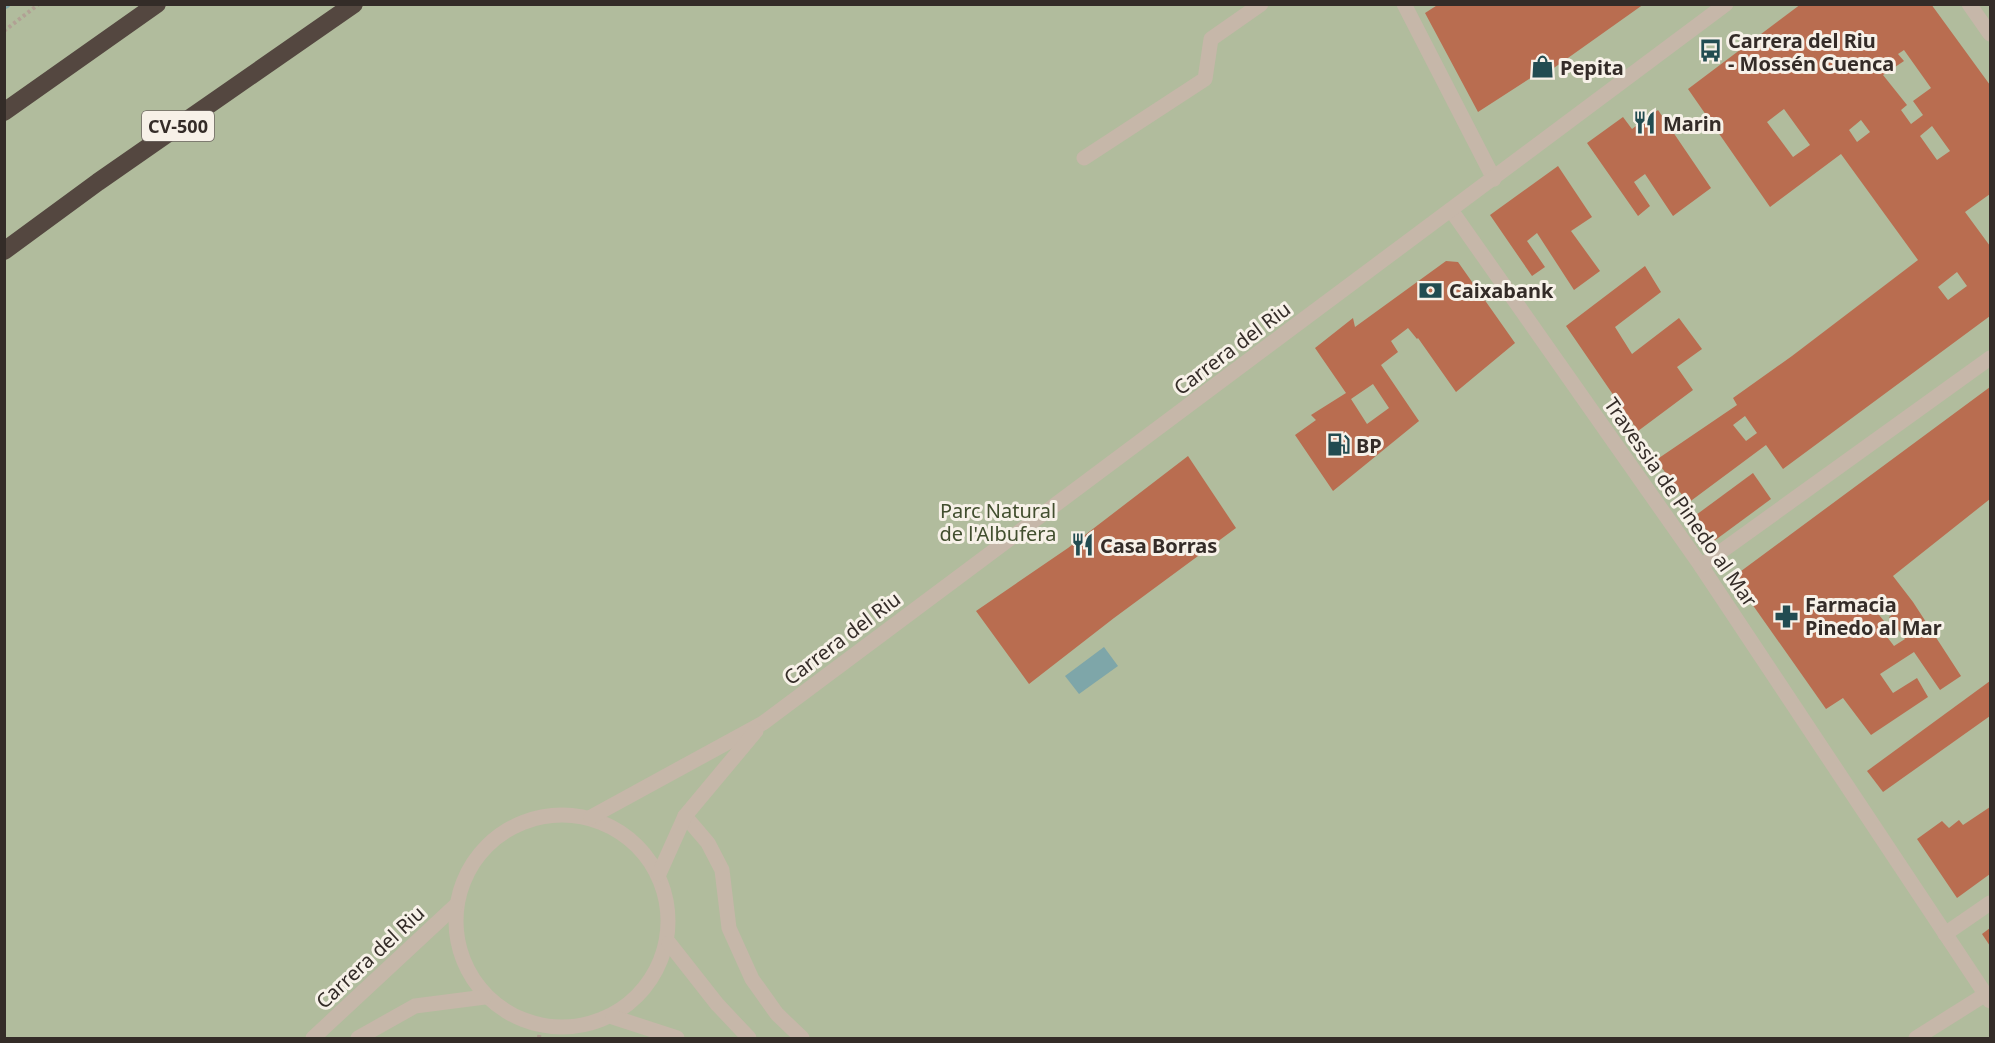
<svg xmlns="http://www.w3.org/2000/svg" width="1995" height="1043" viewBox="0 0 1995 1043" font-family="'Noto Sans',sans-serif">
<style>
.green{fill:#b1bc9d}
.water{fill:#7ea6a9}
.lines{fill:none;stroke-linecap:round;stroke-linejoin:round}
.stream{stroke:#7ea6a9;stroke-width:9}
.building{fill:#b96d50;fill-rule:evenodd}
.path{stroke:#b1a194;stroke-width:4;stroke-dasharray:3 3;stroke-linecap:butt}
.minor{stroke:#c6b7a9;stroke-width:15}
.highway{stroke:#544740;stroke-width:18}
.labels{text-anchor:middle;dominant-baseline:central;stroke-width:6;stroke-linejoin:round;paint-order:stroke}
.shield{fill:#f7f1e8;stroke:#6e6762;stroke-width:1.5}
.shield-label{font-size:18px;font-weight:bold;fill:#342c28}
.poi-label{font-size:20px;font-weight:bold;fill:#342c28;stroke:#f7f1e8;text-anchor:start}
.street-label{font-size:20px;fill:#342c28;stroke:#f7f1e8}
.park-label{font-size:20px;fill:#424f2f;stroke:#f7f1e8}
</style>
<rect width="100%" height="100%" fill="#efe7dc"/>
<polygon class="green" points="4,5 1990,5 1990,1038 5,1038"/>
<polygon class="water" points="1104,647 1118,666 1079,694 1065,676"/>
<g class="lines">
<polyline class="stream" points="4,5 6,4"/>
</g>
<g class="building">
<polygon points="1439,4 1644,4 1551,70 1549,66 1478,112 1425,13"/>
<path d="M1801 4H1931L1990 85V194L1965 212 1990 246V316L1783 469 1766 445 1688 503 1656 460 1737 405 1733 398 1792 356 1918 260 1841 154 1770 207 1688 89ZM1904 50 1931 88 1913 101 1923 115 1911 124 1901 110 1907 105 1883 75 1904 61 1898 54ZM1784 109 1810 145 1793 157 1767 122ZM1861 120 1870 132 1857 142 1849 130ZM1932 126 1950 151 1937 160 1920 136ZM1957 272 1967 286 1948 300 1938 287ZM1745 416 1757 433 1746 441 1733 425Z"/>
<polygon points="1658,110 1711,188 1673,216 1645,174 1634,182 1650,206 1638,216 1587,143 1623,117 1632,129"/>
<polygon points="1558,166 1592,217 1571,231 1600,271 1574,290 1537,233 1527,241 1545,267 1532,276 1490,215"/>
<path d="M1446 261 1458 262 1515 343 1456 392 1418 338 1417 339 1408 328 1391 341 1398 352 1381 365 1419 421 1333 491 1295 435 1316 420 1311 415 1346 393 1315 348 1353 318 1355 327ZM1373 384 1389 408 1367 424 1351 399Z"/>
<polygon points="1645,266 1661,292 1615,327 1632,354 1679,318 1702,349 1677,367 1693,390 1638,431 1566,326"/>
<path d="M1990 387V499L1893 576 1913 602 1961 676 1940 690 1914 652 1880 674 1893 693 1917 678 1928 697 1871 735 1843 698 1826 709 1733 577ZM1884 594 1896 612 1889 617 1905 639 1894 646 1878 625 1884 621 1870 604Z"/>
<polygon points="1188,456 1236,528 1114,618 1029,684 976,611 1068,548"/>
<polygon points="1753,473 1771,499 1714,541 1696,515"/>
<polygon points="1990,681 1990,716 1883,792 1867,771"/>
<polygon points="1990,807 1990,874 1957,898 1917,839 1942,821 1949,828 1959,820 1963,825"/>
<polygon points="1990,928 1990,946 1982,934"/>
</g>
<g class="lines">
<g class="path">
<polyline points="4,31 39,4"/>
<polyline points="539,1038 540,1028"/>
</g>
<g class="minor">
<polyline points="1404,4 1494,179"/>
<polyline points="1969,4 1990,34"/>
<polyline points="1084,158 1205,79 1211,39 1261,4"/>
<polyline points="1451,210 1701,566 1990,1001"/>
<polyline points="1701,566 1990,358"/>
<circle cx="562" cy="921" r="106"/>
<polyline points="685,816 708,843 722,870 729,928 752,979 777,1014 802,1038"/>
<polyline points="591,817 763,723 1726,4"/>
<polyline points="659,874 685,816 756,731"/>
<polyline points="1945,934 1990,903"/>
<polyline points="669,943 717,1004 749,1038"/>
<polyline points="613,1017 677,1038"/>
<polyline points="313,1038 455,906"/>
<polyline points="358,1038 415,1006 485,997"/>
<polyline points="1916,1038 1986,994"/>
</g>
<g class="highway">
<polyline points="4,112 157,4"/>
<polyline points="4,251 98,182 354,4"/>
</g>
</g>
<defs>
<symbol id="bus-bare" viewBox="-9 -9 18 18"><path d="M-5-6H5V4H4V6H2V4H-2V6H-4V4H-5ZM-3.5-4V0h7V-4ZM-3.5 1.2v1.5H-2V1.2ZM2 1.2v1.5H3.5V1.2Z" fill="#224c51" stroke="#f7f1e8" stroke-width="2.5" paint-order="stroke"/></symbol>
<symbol id="shop-bare" viewBox="-9 -9 18 18"><path d="M-5-2.5h2.3a2.7 3.5 0 0 1 5.4 0H5L5.5 6h-11ZM-1.5-2.5h3a1.5 2.3 0 0 0-3 0Z" fill="#224c51" stroke="#f7f1e8" stroke-width="2.5" paint-order="stroke"/></symbol>
<symbol id="restaurant-bare" viewBox="-9 -9 18 18"><path d="M-5-6h1v4h1v-4h1v4h1v-4h1v5L-1.5 .5V6h-2V.5L-5-1ZM5-6V6H3V1.5H1.5Q1.5-4 5-6Z" fill="#224c51" stroke="#f7f1e8" stroke-width="2.5" paint-order="stroke"/></symbol>
<symbol id="bank-bare" viewBox="-9 -9 18 18"><path d="M-6-4H6V4H-6ZM0-2.3a2.3 2.3 0 1 0 0 4.6a2.3 2.3 0 1 0 0-4.6Z" fill="#224c51" stroke="#f7f1e8" stroke-width="2.5" paint-order="stroke"/></symbol>
<symbol id="fuel-bare" viewBox="-9 -9 18 18"><path d="M-5.5-6h7V0h2V4h1.3V-2.5L3-4.5l.8-.8L6-3V5H2.5V1h-1V6h-7ZM-4.2-4.7v3.2H.2V-4.7Z" fill="#224c51" stroke="#f7f1e8" stroke-width="2.5" paint-order="stroke"/></symbol>
<symbol id="pharmacy-bare" viewBox="-9 -9 18 18"><path d="M-2-6h4v4h4v4h-4v4h-4v-4h-4v-4h4Z" fill="#224c51" stroke="#f7f1e8" stroke-width="2.5" paint-order="stroke"/></symbol>
</defs>
<g fill-rule="evenodd">
<use href="#bus-bare" x="1694" y="34" width="33" height="33"/>
<use href="#shop-bare" x="1526" y="50" width="33" height="33"/>
<use href="#restaurant-bare" x="1628" y="106" width="33" height="33"/>
<use href="#bank-bare" x="1414" y="274" width="33" height="33"/>
<use href="#fuel-bare" x="1322" y="428" width="33" height="33"/>
<use href="#restaurant-bare" x="1066" y="528" width="33" height="33"/>
<use href="#pharmacy-bare" x="1770" y="600" width="33" height="33"/>
</g>
<g class="labels">
<rect class="shield" x="142" y="111" width="72" height="30" rx="4.5"/>
<g class="shield-label">
<text x="178" y="126">CV-500</text>
</g>
<g class="poi-label">
<text x="1728" y="40">Carrera del Riu<tspan x="1728" dy="23">- Mossén Cuenca</tspan></text>
<text x="1560" y="67">Pepita</text>
<text x="1663" y="123">Marin</text>
<text x="1449" y="290">Caixabank</text>
<text x="1356" y="445">BP</text>
<text x="1100" y="545">Casa Borras</text>
<text x="1805" y="604">Farmacia<tspan x="1805" dy="23">Pinedo al Mar</tspan></text>
</g>
<g class="street-label">
<text transform="translate(1232 348) rotate(-37)">Carrera del Riu</text>
<text transform="translate(1681 502) rotate(55)">Travessia de Pinedo al Mar</text>
<text transform="translate(842 638) rotate(-37)">Carrera del Riu</text>
<text transform="translate(370 957) rotate(-43)">Carrera del Riu</text>
</g>
<g class="park-label">
<text x="998" y="510">Parc Natural<tspan x="998" dy="23">de l'Albufera</tspan></text>
</g>
</g>
<rect width="1995" height="1043" fill="none" stroke="#342c28" stroke-width="12"/>
</svg>
